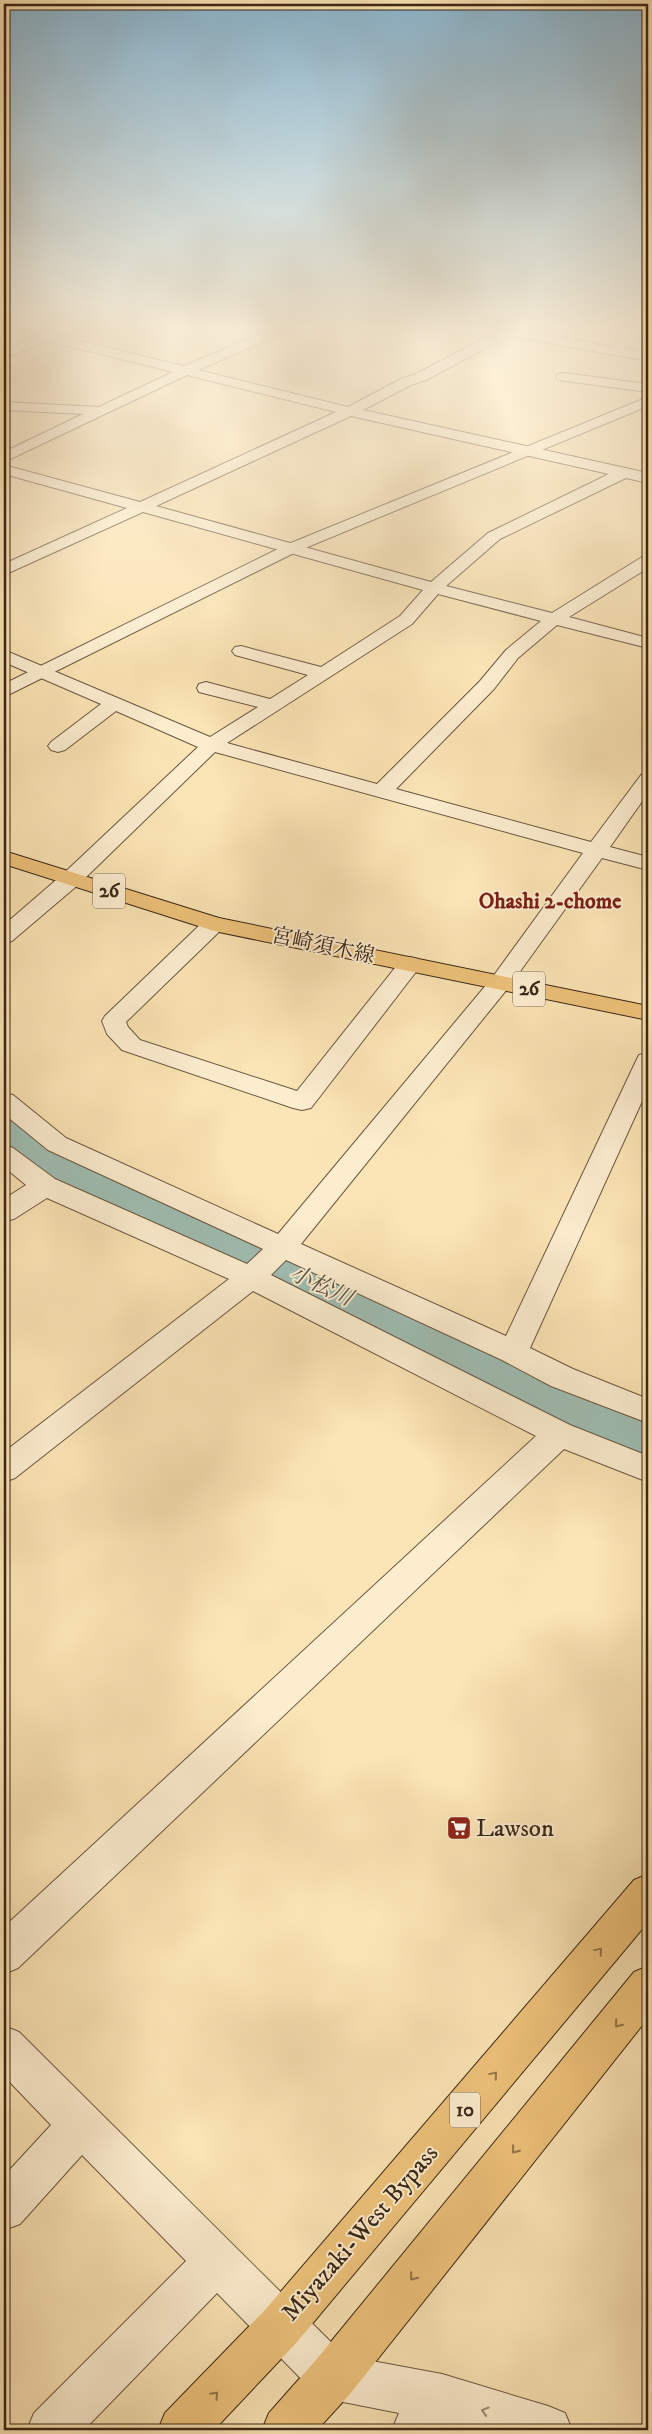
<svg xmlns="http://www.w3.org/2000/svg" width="652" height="2434" viewBox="0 0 652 2434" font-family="'IM FELL DW Pica','Noto Serif JP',serif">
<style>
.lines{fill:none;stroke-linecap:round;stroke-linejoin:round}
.river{fill:#9fbeb3;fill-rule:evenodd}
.minor-casing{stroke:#6a563e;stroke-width:2}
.tertiary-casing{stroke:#6a563e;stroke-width:2}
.primary-casing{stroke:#392616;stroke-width:2}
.trunk-casing{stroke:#392616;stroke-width:2}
.minor{fill:#fcedcf;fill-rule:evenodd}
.tertiary{fill:#fcedcf;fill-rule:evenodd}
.primary{fill:#eec27a;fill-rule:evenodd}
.trunk{fill:#eec27a;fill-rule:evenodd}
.oneway{stroke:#947448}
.oneway2{stroke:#9a8a72}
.labels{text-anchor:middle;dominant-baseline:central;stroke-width:4;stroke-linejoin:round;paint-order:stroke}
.shield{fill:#fcedcf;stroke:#74624e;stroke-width:1}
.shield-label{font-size:20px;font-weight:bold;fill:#392616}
.street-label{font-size:21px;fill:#392616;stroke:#fcedcf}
.neighbourhood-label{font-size:22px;font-weight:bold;fill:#7a1f14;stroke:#fcedcf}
.water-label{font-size:22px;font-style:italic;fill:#585445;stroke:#fcedcf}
.near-poi-label{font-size:25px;fill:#392616;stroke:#fcedcf;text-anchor:start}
.near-street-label{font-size:25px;fill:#392616;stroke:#fcedcf}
</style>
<rect width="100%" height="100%" fill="#fbe4b5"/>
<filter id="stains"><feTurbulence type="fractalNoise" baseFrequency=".004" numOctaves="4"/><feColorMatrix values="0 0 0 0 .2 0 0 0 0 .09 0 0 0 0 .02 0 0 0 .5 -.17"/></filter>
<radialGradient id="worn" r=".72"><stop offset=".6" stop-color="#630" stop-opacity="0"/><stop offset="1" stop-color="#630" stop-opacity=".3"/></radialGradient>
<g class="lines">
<polygon class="river" points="4,1099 22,1104 65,1139 154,1187 418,1307 506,1354 572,1382 648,1411 648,1461 528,1416 464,1386 376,1337 116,1213 27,1163 4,1143"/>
<defs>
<g id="minor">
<path d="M22 329H38L47 333 57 329 63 333 60 336 184 366 271 329H287L286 332 198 370 348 407 401 379 416 374 502 329H517L516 332 426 380 411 385 363 410 648 473V483L626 478 500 539 446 586 552 613 642 557 648 556V568L569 617 648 638V648L557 625 518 658 494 689 396 789 591 842 641 775 648 773V793L610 847 648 857V870L602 858 508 988 301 1244 506 1336 636 1061 639 1055 648 1053V1088L530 1348 573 1369 648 1399V1423L551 1386 502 1360 286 1260 271 1275 570 1425 648 1456V1482L564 1449 18 1968 4 1974V1927L536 1436 253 1291 15 1478 4 1482V1452L229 1279 47 1198 14 1219 4 1221V1199L26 1185 4 1167V1145L13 1148 55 1179 247 1264 263 1249 48 1150 4 1114V1093L13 1095 66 1138 278 1234 492 978 583 853 215 752 79 884 12 941 4 943V925L63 874 198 747 116 711 65 750 58 752 51 750 48 746 51 742 101 704 4 662V650L210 737 258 707 199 692 197 688 199 684 206 682 270 699 308 675 235 655 232 651 235 647 241 646 321 667 400 616 423 590 143 512 4 575V564L127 508 4 474V465L140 502 336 412 187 375 4 462V452L83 414 4 410V402L99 407 173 372 48 341 4 358V349L35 337ZM351 416 609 474 488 533 431 582 156 506ZM438 594 541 621 506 650 480 681 377 784 227 743 412 624Z"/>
<polygon points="636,329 648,329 648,331 620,354 610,354 608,351 610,348"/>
<polygon points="563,373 648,384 648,392 558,380 556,377 558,374"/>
<polygon points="214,917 222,919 225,924 222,929 126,1022 128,1027 140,1040 297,1091 402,959 410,957 418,959 422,964 311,1108 302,1110 293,1108 122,1050 107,1034 102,1021 105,1016 206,919"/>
<polygon points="4,2026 19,2032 345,2356 442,2374 548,2406 565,2413 572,2430 471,2430 451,2424 446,2430 392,2430 399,2413 333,2400 316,2394 217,2293 84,2430 27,2430 34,2413 186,2261 82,2155 20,2224 4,2230 4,2176 51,2125 4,2076"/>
</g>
<g id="tertiary">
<polygon points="487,329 512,329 648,353 648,361 493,333"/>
<polygon points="648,397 648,406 298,551 4,697 4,684 286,545"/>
</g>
<polygon id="primary" points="4,851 219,918 648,1006 648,1020 214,931 4,864"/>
<g id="trunk">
<polygon points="648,1874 648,1922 297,2342 214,2430 158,2430 165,2413 265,2310 634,1880"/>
<polygon points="648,1966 648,2018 350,2394 317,2430 262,2430 269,2413 316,2360 634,1972"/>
</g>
</defs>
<use href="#minor" class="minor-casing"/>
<use href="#tertiary" class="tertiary-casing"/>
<use href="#primary" class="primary-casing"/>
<use href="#trunk" class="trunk-casing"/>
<use href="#minor" class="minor"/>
<use href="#tertiary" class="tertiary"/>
<use href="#primary" class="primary"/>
<use href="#trunk" class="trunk"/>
</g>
<defs><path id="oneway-chevron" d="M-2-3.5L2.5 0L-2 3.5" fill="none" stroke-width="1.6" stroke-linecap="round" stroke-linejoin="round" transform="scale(1.25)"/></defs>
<g class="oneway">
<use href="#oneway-chevron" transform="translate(599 1951) rotate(-50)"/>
<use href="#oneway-chevron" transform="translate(618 2024) rotate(129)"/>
<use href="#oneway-chevron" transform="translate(494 2075) rotate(-50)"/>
<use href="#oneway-chevron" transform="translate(515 2150) rotate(129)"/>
<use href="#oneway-chevron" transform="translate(413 2277) rotate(129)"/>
<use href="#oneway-chevron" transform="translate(215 2395) rotate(-47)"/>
</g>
<use class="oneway2" href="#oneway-chevron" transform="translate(485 2411) rotate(-163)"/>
<linearGradient id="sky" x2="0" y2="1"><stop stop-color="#8bb8d3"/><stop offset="0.49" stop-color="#fdf3de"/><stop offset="1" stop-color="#fdf3de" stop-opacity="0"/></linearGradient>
<rect width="652" height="669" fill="url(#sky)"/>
<defs>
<symbol id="supermarket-square" viewBox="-11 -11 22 22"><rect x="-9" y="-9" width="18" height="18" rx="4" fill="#8f2418" stroke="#fcedcf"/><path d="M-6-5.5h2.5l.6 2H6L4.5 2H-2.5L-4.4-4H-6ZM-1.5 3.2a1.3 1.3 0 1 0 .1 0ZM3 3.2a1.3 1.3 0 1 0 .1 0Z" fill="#fff"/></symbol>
</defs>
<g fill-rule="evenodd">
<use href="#supermarket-square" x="445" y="1814" width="28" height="28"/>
</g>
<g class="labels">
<g class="shield">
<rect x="93" y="873.5" width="32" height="35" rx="4"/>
<rect x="513" y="971.5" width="32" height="35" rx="4"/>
<rect x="450" y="2092.5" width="30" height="35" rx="4"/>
</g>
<g class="shield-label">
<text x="109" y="891">26</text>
<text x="529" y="989">26</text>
<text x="465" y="2110">10</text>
</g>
<g class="street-label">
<text transform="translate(323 946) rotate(12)">宮崎須木線</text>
</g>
<g class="neighbourhood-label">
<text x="550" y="901">Ohashi 2-chome</text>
</g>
<g class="water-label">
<text transform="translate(321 1286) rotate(25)">小松川</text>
</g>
<g class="near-poi-label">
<text x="476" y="1828">Lawson</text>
</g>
<g class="near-street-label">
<text transform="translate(360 2233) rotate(-49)">Miyazaki-West Bypass</text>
</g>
</g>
<rect width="652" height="2434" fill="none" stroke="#fbe4b5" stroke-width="20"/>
<rect x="5" y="5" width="642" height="2424" fill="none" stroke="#392616" stroke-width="2.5"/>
<rect x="10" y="10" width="632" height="2414" fill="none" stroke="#392616"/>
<rect width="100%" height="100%" filter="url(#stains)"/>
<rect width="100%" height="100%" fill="url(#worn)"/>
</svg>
